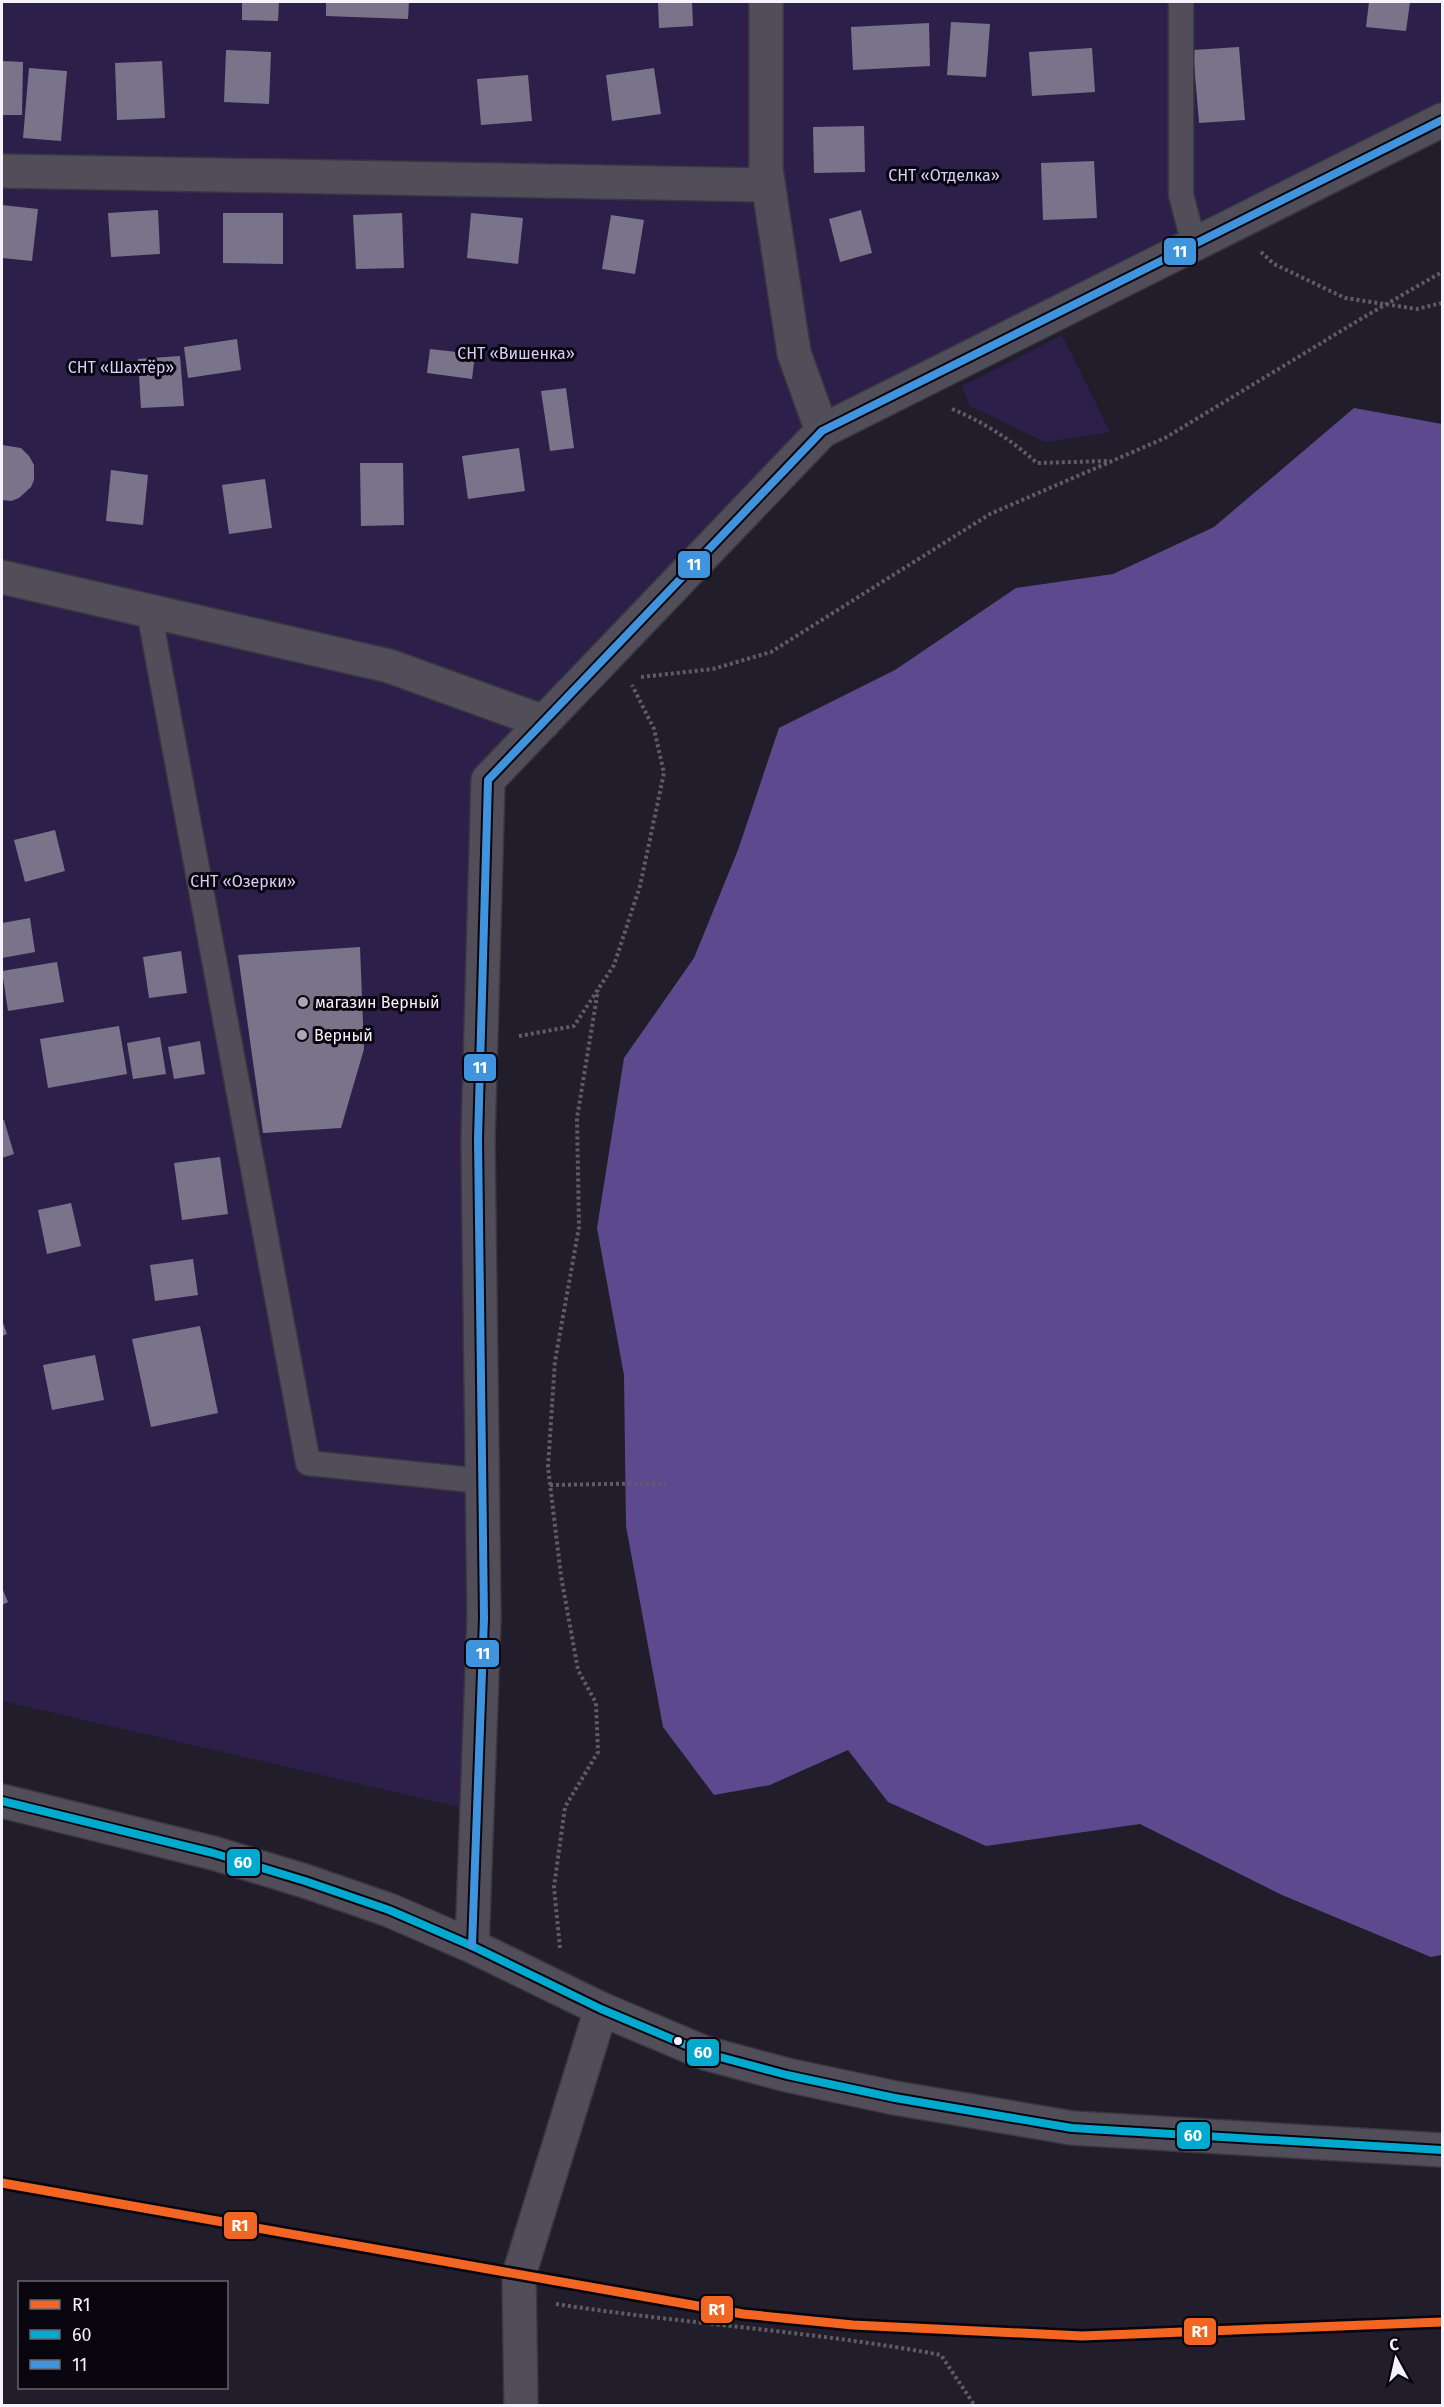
<svg xmlns="http://www.w3.org/2000/svg" width="1444" height="2407" viewBox="0 0 1444 2407" font-family="'Fira Sans',sans-serif">
<style>
.green{fill:#2c204a}
.water{fill:#5d4a8e}
.building{fill:#7a748a}
.lines{fill:none;stroke-linecap:round;stroke-linejoin:round}
.lane-casing{stroke:#393740;stroke-width:27}
.street-casing{stroke:#393740;stroke-width:36}
.secondary-casing{stroke:#393740;stroke-width:36}
.path{stroke:#5e5c65;stroke-width:4;stroke-dasharray:3 3;stroke-linecap:butt}
.lane{stroke:#514e59;stroke-width:24}
.street{stroke:#514e59;stroke-width:33}
.secondary{stroke:#514e59;stroke-width:33}
.bus-1-casing{stroke:#08050f;stroke-width:12}
.bus-2-casing{stroke:#08050f;stroke-width:12}
.bus-1{stroke:#00a9ce;stroke-width:8}
.bus-2{stroke:#4094de;stroke-width:8}
.rail-1-casing{stroke:#08050f;stroke-width:14}
.rail-1{stroke:#f26522;stroke-width:9}
.poi-dot{fill:#aaa7b3;stroke:#08050f;stroke-width:2}
.bus-dot{fill:#f4f2fd;stroke:#08050f;stroke-width:2}
.labels{text-anchor:middle;dominant-baseline:central;stroke-width:6;stroke-linejoin:round;paint-order:stroke}
.park-label{font-size:16px;fill:#d8cff9;stroke:#08050f}
.poi-label{font-size:16px;fill:#f4f2fd;stroke:#08050f;text-anchor:start}
.line-badge{stroke:#08050f;stroke-width:2}
.badge-label{font-size:16px;text-anchor:middle;font-weight:bold;fill:#fff}
</style>
<rect width="100%" height="100%" fill="#211d2a"/>
<g class="green">
<polygon points="2,2 1442,2 1442,120 822,431 488,780 477,1811 2,1701"/>
<polygon points="1062,335 1110,432 1045,442 970,406 962,386"/>
</g>
<polygon class="water" points="1354,408 1442,424 1442,1955 1431,1957 1282,1895 1140,1824 986,1846 888,1802 848,1750 770,1785 714,1795 663,1727 626,1526 624,1375 597,1228 624,1058 694,958 738,850 779,728 895,670 1016,588 1113,574 1214,527"/>
<g class="building">
<polygon points="242,2 279,2 278,21 242,20"/>
<polygon points="326,2 409,2 408,19 326,16"/>
<polygon points="658,2 692,2 693,26 659,28"/>
<polygon points="1369,2 1410,2 1406,31 1366,27"/>
<polygon points="951,22 990,24 986,77 947,75"/>
<polygon points="929,23 930,66 853,70 851,27"/>
<polygon points="1239,47 1245,120 1199,123 1193,50"/>
<polygon points="1092,48 1095,92 1032,96 1029,52"/>
<polygon points="226,50 271,52 269,104 224,102"/>
<polygon points="2,61 23,62 22,115 2,115"/>
<polygon points="162,61 165,118 117,120 115,63"/>
<polygon points="29,68 67,71 61,141 23,138"/>
<polygon points="654,68 661,114 612,121 606,75"/>
<polygon points="528,75 532,121 481,125 477,79"/>
<polygon points="864,126 865,172 814,173 813,127"/>
<polygon points="1094,161 1097,218 1043,220 1041,163"/>
<polygon points="2,205 38,209 32,261 2,258"/>
<polygon points="158,210 160,254 111,257 108,213"/>
<polygon points="861,210 872,253 840,262 829,219"/>
<polygon points="223,213 283,213 283,264 223,263"/>
<polygon points="402,213 404,268 356,269 353,215"/>
<polygon points="471,213 523,218 518,264 467,258"/>
<polygon points="611,215 644,220 635,274 602,269"/>
<polygon points="237,339 241,370 188,378 184,347"/>
<polygon points="430,349 475,354 472,379 427,373"/>
<polygon points="180,356 184,406 141,408 138,359"/>
<polygon points="566,388 574,448 550,451 541,391"/>
<polygon points="2,445 21,448 29,456 34,465 34,480 31,487 19,498 11,501 2,500"/>
<polygon points="519,448 525,491 468,499 462,456"/>
<polygon points="360,463 403,463 404,525 361,526"/>
<polygon points="111,470 148,475 143,525 106,521"/>
<polygon points="265,479 272,528 229,534 222,485"/>
<polygon points="55,830 65,871 25,882 14,840"/>
<polygon points="30,918 35,952 2,958 2,923"/>
<polygon points="360,947 364,1049 341,1128 263,1133 238,955"/>
<polygon points="181,951 187,993 149,998 143,957"/>
<polygon points="57,962 64,1002 8,1011 2,971"/>
<polygon points="119,1026 127,1074 48,1088 40,1039"/>
<polygon points="160,1037 166,1074 133,1079 127,1043"/>
<polygon points="200,1041 205,1074 174,1079 168,1047"/>
<polygon points="2,1120 4,1120 14,1154 2,1158"/>
<polygon points="220,1157 228,1214 182,1220 174,1163"/>
<polygon points="71,1203 81,1246 47,1254 38,1210"/>
<polygon points="193,1259 198,1295 155,1301 150,1265"/>
<polygon points="2,1320 7,1334 2,1336"/>
<polygon points="200,1326 218,1413 151,1427 132,1339"/>
<polygon points="95,1355 104,1400 52,1410 43,1365"/>
<polygon points="2,1588 8,1602 2,1605"/>
</g>
<g class="lines">
<defs>
<g id="lane">
<polyline points="1181,2 1181,195 1194,244"/>
<polyline points="149,611 308,1463 482,1481"/>
</g>
<g id="street">
<polyline points="766,2 766,169 794,353 822,431"/>
<polyline points="2,171 768,185"/>
<polyline points="2,577 389,666 544,722"/>
<polyline points="472,1946 484,1618 478,1139 488,780 822,431 1442,120"/>
<polyline points="521,2406 519,2275 601,2009"/>
</g>
<polyline id="secondary" points="2,1801 213,1853 305,1881 389,1910 472,1946 601,2009 705,2053 787,2075 895,2098 1072,2128 1442,2150"/>
</defs>
<use href="#lane" class="lane-casing"/>
<use href="#street" class="street-casing"/>
<use href="#secondary" class="secondary-casing"/>
<g class="path">
<polyline points="1261,252 1274,264 1345,298 1417,309 1442,303"/>
<path d="M952 409C984 422 1011 440 1037 463L1108 461"/>
<polyline points="641,677 713,669 771,652 990,514 1165,438 1359,320 1442,272"/>
<polyline points="519,1036 574,1026 614,965 640,886 664,773 654,729 632,685"/>
<polyline points="550,1485 666,1483"/>
<polyline points="560,1948 554,1887 565,1807 598,1752 596,1703 578,1670 561,1576 548,1467 555,1361 579,1227 577,1118 598,990"/>
<path d="M556 2304C684 2324 814 2331 941 2355L975 2406"/>
</g>
<use href="#lane" class="lane"/>
<use href="#street" class="street"/>
<use href="#secondary" class="secondary"/>
<defs>
<polyline id="bus-1" points="2,1801 213,1853 305,1881 389,1910 472,1946 601,2009 705,2053 787,2075 895,2098 1072,2128 1442,2150"/>
<polyline id="bus-2" points="472,1946 484,1618 478,1139 488,780 822,431 1442,120"/>
</defs>
<use href="#bus-1" class="bus-1-casing"/>
<use href="#bus-2" class="bus-2-casing"/>
<use href="#bus-1" class="bus-1"/>
<use href="#bus-2" class="bus-2"/>
<defs>
<polyline id="rail-1" points="2,2183 743,2314 853,2325 1082,2336 1442,2322"/>
</defs>
<use href="#rail-1" class="rail-1-casing"/>
<use href="#rail-1" class="rail-1"/>
</g>
<g class="poi-dot">
<circle cx="303" cy="1002" r="6"/>
<circle cx="302" cy="1035" r="6"/>
</g>
<circle class="bus-dot" cx="678" cy="2041" r="5"/>
<g class="labels">
<g class="park-label">
<text x="944" y="175">СНТ «Отделка»</text>
<text x="516" y="353">СНТ «Вишенка»</text>
<text x="121" y="367">СНТ «Шахтёр»</text>
<text x="243" y="881">СНТ «Озерки»</text>
</g>
<g class="poi-label">
<text x="315" y="1002">магазин Верный</text>
<text x="314" y="1035">Верный</text>
</g>
</g>
<g class="line-badge">
<rect x="1163" y="237" width="34" height="29" rx="6" fill="#4094de"/>
<rect x="677" y="550" width="34" height="29" rx="6" fill="#4094de"/>
<rect x="463" y="1053" width="34" height="29" rx="6" fill="#4094de"/>
<rect x="465" y="1639" width="35" height="29" rx="6" fill="#4094de"/>
<rect x="226" y="1848" width="35" height="29" rx="6" fill="#00a9ce"/>
<rect x="686" y="2038" width="34" height="29" rx="6" fill="#00a9ce"/>
<rect x="1176" y="2121" width="35" height="29" rx="6" fill="#00a9ce"/>
<rect x="223" y="2211" width="35" height="29" rx="6" fill="#f26522"/>
<rect x="700" y="2295" width="34" height="29" rx="6" fill="#f26522"/>
<rect x="1183" y="2317" width="34" height="29" rx="6" fill="#f26522"/>
</g>
<g class="badge-label">
<text x="1180" y="257">11</text>
<text x="694" y="570">11</text>
<text x="480" y="1073">11</text>
<text x="483" y="1659">11</text>
<text x="243" y="1868">60</text>
<text x="703" y="2058">60</text>
<text x="1193" y="2141">60</text>
<text x="240" y="2231">R1</text>
<text x="717" y="2315">R1</text>
<text x="1200" y="2337">R1</text>
</g>
<rect width="1444" height="2407" fill="none" stroke="#f4f2fd" stroke-width="6"/>
<rect x="18" y="2281" width="210" height="108" fill="#08050f" stroke="#66646e" stroke-width="1.5"/>
<rect x="30" y="2300" width="30" height="9" fill="#f26522" stroke="#66646e" stroke-width="1.5"/>
<text x="72" y="2311" font-size="18" fill="#f4f2fd">R1</text>
<rect x="30" y="2330" width="30" height="9" fill="#00a9ce" stroke="#66646e" stroke-width="1.5"/>
<text x="72" y="2341" font-size="18" fill="#f4f2fd">60</text>
<rect x="30" y="2360" width="30" height="9" fill="#4094de" stroke="#66646e" stroke-width="1.5"/>
<text x="72" y="2371" font-size="18" fill="#f4f2fd">11</text>
<g transform="translate(1396 2359) rotate(352)" stroke="#08050f" stroke-width="4.5" paint-order="stroke">
<path d="M0-4.5L10 22L0 15L-10 22Z" fill="#f4f2fd"/>
<text y="-9" font-size="16" font-weight="bold" text-anchor="middle" fill="#f4f2fd">С</text>
</g>
</svg>
